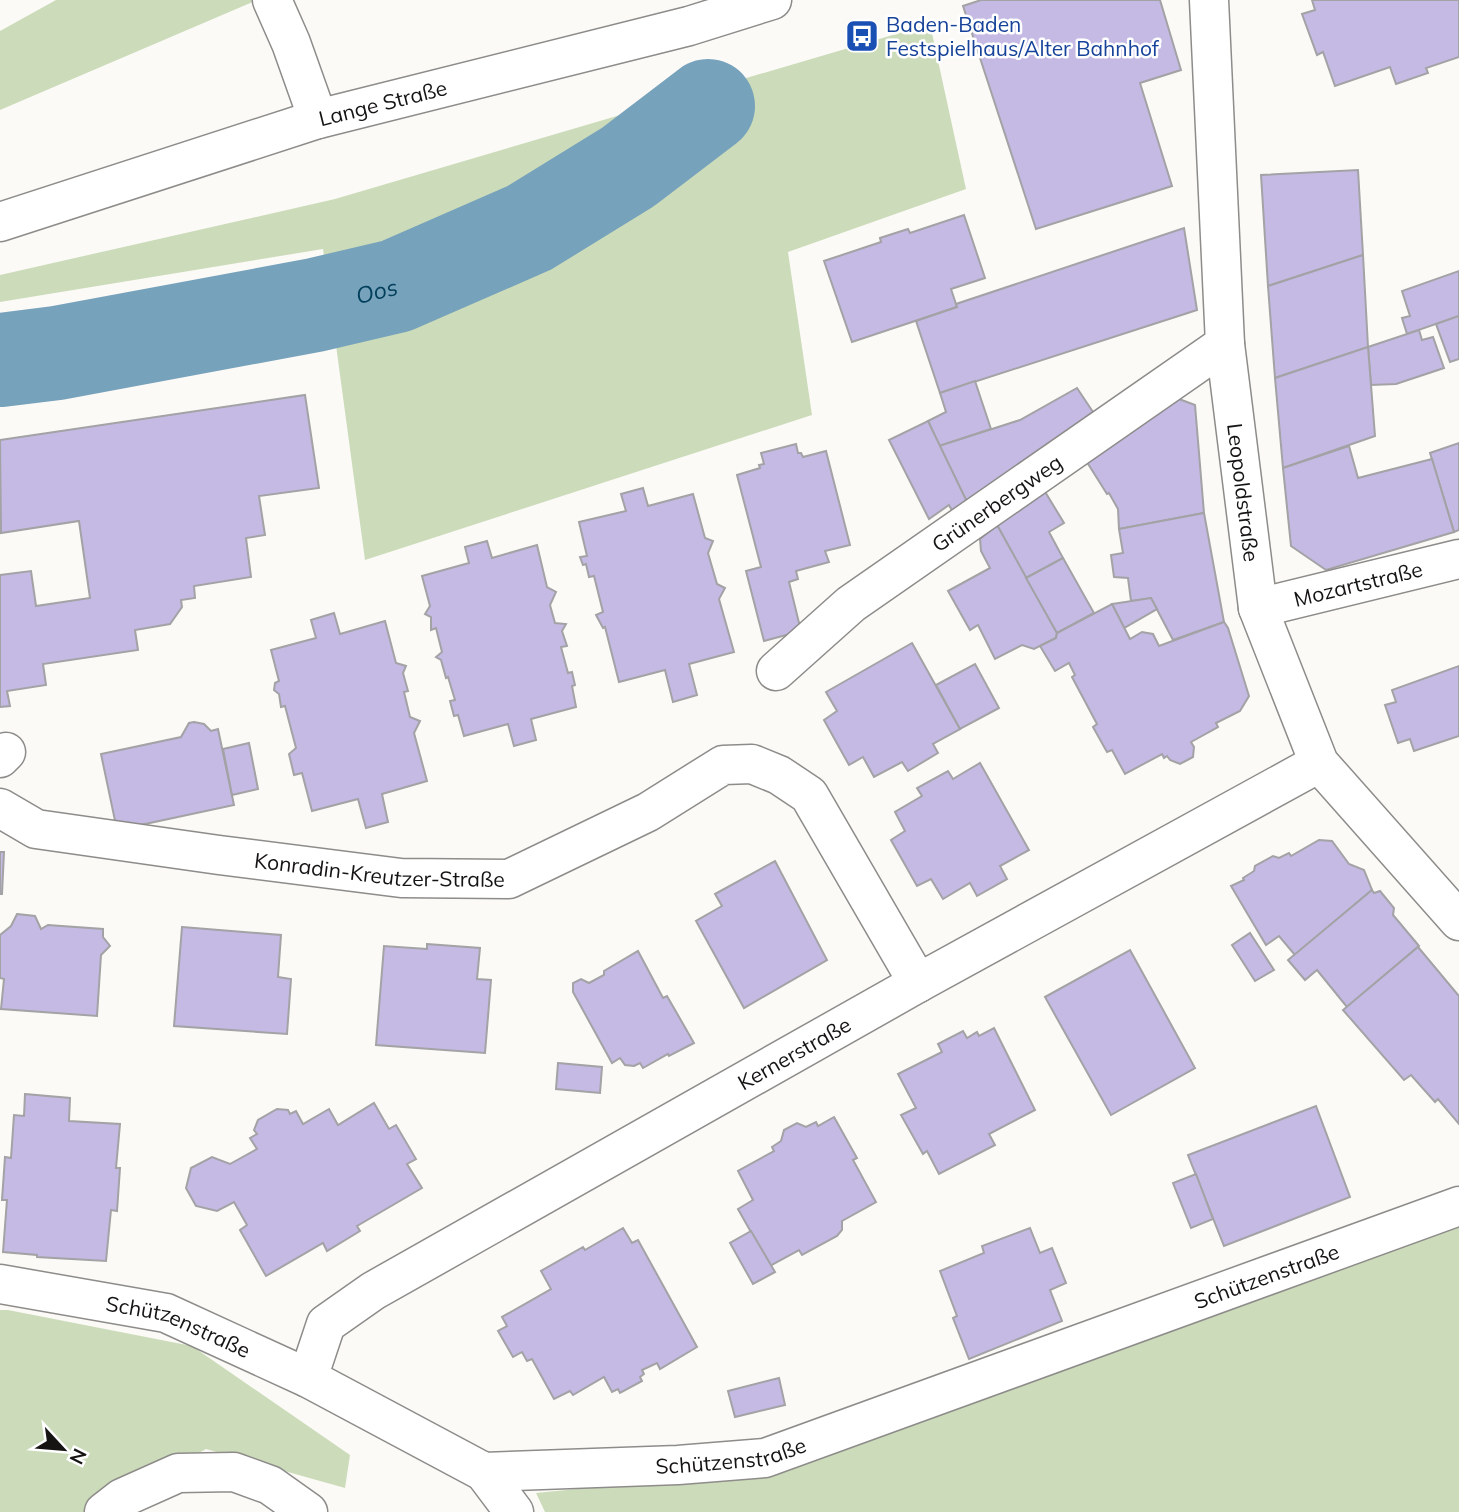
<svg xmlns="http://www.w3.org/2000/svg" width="1459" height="1512" viewBox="0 0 1459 1512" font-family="Mulish,sans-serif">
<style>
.green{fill:#ccdcba}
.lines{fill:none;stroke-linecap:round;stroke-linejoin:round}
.river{stroke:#77a2bb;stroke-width:94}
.building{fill:#c5bae4;stroke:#a3a2a5;stroke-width:2}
.minor-casing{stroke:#8e8c8a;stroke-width:41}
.secondary-casing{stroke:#8e8c8a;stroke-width:41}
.minor{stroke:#fff;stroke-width:38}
.secondary{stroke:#fff;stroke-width:38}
.labels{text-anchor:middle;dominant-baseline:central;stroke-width:5;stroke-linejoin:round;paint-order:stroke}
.transit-label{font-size:21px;fill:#164399;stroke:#fff;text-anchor:start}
.street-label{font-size:21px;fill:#151413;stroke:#fff}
.water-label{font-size:23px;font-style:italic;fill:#023f5a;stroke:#fff}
</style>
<rect width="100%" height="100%" fill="#fcfaf7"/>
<g class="green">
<polygon points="56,0 255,0 255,1 0,110 0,31"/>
<polygon points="930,24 966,189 788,252 812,415 365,560 323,249 0,302 0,275 335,199"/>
<polygon points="1459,1223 1459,1512 545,1512 536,1493 766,1470"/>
<polygon points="0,1310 8,1310 192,1346 350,1455 345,1488 206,1449 93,1512 0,1512"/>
</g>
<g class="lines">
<path class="river" id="s1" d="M0 360 57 353 315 305 396 286 529 228 628 167 708 106"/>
</g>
<g class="building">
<polygon points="981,0 1160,0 1181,70 1140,83 1172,186 1036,229 963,6"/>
<polygon points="1312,0 1459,0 1459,57 1426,68 1428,73 1396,84 1390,67 1335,86 1323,52 1317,55 1302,14 1315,10"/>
<polygon points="1358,170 1363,255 1268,286 1261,175"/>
<polygon points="964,215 985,278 951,289 957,307 852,342 824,261 881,242 880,238 908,229 910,233"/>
<polygon points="1184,228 1197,310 940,393 916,321 957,307 956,304"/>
<polygon points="1363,255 1368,347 1275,378 1268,286"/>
<polygon points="1459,271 1459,316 1407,334 1402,318 1410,316 1402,291"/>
<polygon points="1459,316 1459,359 1450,362 1436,324"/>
<polygon points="1419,330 1422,340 1433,337 1444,368 1396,384 1371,385 1368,347"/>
<polygon points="1368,347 1375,436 1283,468 1275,378"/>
<polygon points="975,381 991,429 939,446 928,421 946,412 940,393"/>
<polygon points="1077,388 1093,412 969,506 939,446 1020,420"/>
<polygon points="305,395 319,488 259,496 265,535 246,538 251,577 194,586 195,598 181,600 182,607 170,624 135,630 138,650 43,664 46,685 7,691 10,706 0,707 0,575 31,571 36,606 90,598 79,521 1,533 0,440"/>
<polygon points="1179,399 1195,405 1204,513 1119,529 1118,509 1109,493 1107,494 1085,459"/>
<polygon points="928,421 969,506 955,516 949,505 929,519 889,440"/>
<polygon points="1459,443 1459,530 1454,532 1430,453"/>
<polygon points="796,444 798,453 801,453 803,457 826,451 850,545 825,551 829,562 796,571 798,579 789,582 801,631 764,641 746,571 761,567 737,475 760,468 759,465 764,464 761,453"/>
<polygon points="1349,446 1358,478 1432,459 1454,532 1326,570 1291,546 1283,468"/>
<polygon points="643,488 648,506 693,494 705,538 713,541 708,553 717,584 725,588 719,599 734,652 689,664 697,695 673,702 665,670 619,682 605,627 603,628 596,615 603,612 594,576 589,577 586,564 583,565 580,557 587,556 579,522 626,511 621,494"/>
<polygon points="1044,490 1064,523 1049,532 1063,558 1026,578 997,525"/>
<polygon points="1204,513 1224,622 1173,640 1151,598 1131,601 1128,578 1114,577 1111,555 1123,553 1119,529"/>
<polygon points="997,525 1057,633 1056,638 1034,649 1022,645 995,659 978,625 970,630 948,591 990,568 981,551 980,539"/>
<polygon points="487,541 492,558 537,545 547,587 556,592 550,605 555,623 566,624 562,631 567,646 561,647 568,673 572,672 575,685 572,686 576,707 531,719 536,740 514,746 508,724 464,736 458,715 454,716 450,701 455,700 448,677 446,678 441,660 436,657 442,652 436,628 431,630 431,617 425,614 430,606 422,576 469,563 465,547"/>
<polygon points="1063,558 1094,613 1057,633 1026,578"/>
<polygon points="1151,598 1157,609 1124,628 1112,604"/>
<polygon points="1112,604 1130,639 1142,632 1153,634 1159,646 1224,622 1228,628 1249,696 1240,711 1216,723 1218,727 1191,742 1194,747 1193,757 1180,764 1170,760 1167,756 1164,758 1162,754 1125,774 1112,750 1107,752 1093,727 1097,724 1072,677 1075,675 1069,663 1055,671 1040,646 1056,638 1057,633"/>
<polygon points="334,613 340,634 385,621 396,663 406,666 403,673 408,691 404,692 410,717 420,721 414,733 427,781 382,794 388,822 366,828 358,799 312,811 302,773 294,775 289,754 296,748 285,706 281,707 279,694 274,690 275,683 279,681 271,650 316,638 311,620"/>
<polygon points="912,643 960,729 933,744 938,753 908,771 902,762 874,777 863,757 849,765 824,720 837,711 826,692"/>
<polygon points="975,664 999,708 960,729 936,685"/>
<polygon points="1459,666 1459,736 1414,751 1410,739 1398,743 1385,705 1396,702 1392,690"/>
<polygon points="194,722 204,724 211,731 218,729 234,805 117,830 101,754 181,737 189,723"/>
<polygon points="249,743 258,789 232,795 223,749"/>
<polygon points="980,763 1029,850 1000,866 1007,879 977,896 970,883 943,899 931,879 917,886 891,840 905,831 895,812 922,796 917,788 948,771 953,779"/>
<polygon points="1319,840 1332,841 1349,864 1364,870 1372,890 1295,955 1279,936 1266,945 1231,886 1244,880 1243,878 1254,871 1255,866 1273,856 1279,858 1289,853 1291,856"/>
<polygon points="0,852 4,852 2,894 0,894"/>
<polygon points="775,861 827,960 744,1008 696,921 722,906 715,894"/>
<polygon points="1372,890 1374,893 1380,891 1394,908 1393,915 1419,946 1347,1007 1317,970 1305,980 1288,960"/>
<polygon points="17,914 35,916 41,929 48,925 103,929 103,937 110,946 101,955 97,1016 1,1009 4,979 0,978 0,935 11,926"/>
<polygon points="182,927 281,935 278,977 291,979 287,1034 174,1026"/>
<polygon points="1250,933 1274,970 1255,981 1232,945"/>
<polygon points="427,944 480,948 477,979 491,980 485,1053 376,1045 384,946 427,949"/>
<polygon points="1418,947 1459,996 1459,1124 1438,1099 1435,1102 1411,1075 1404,1080 1343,1010"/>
<polygon points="1130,950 1195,1068 1111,1115 1045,997"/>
<polygon points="638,951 663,998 667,996 694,1043 669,1056 668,1054 643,1068 640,1063 634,1066 625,1065 620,1058 612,1063 573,992 573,983 581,979 589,983 604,975 604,971"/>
<polygon points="994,1028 1035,1110 989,1134 995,1145 939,1174 927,1151 923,1154 901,1115 916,1108 898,1074 942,1052 938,1044 963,1031 967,1038 977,1032 979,1036"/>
<polygon points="558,1063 602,1067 600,1093 556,1089"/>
<polygon points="25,1094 70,1098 69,1121 120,1124 116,1168 120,1168 117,1211 111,1210 106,1261 37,1257 37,1255 3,1252 7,1200 2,1200 5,1157 11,1158 14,1115 24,1116"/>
<polygon points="374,1103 389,1129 396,1125 416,1159 407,1164 422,1188 357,1226 360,1231 327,1251 323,1243 266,1276 240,1230 247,1225 234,1202 217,1211 196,1206 186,1188 191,1168 212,1157 230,1164 257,1149 250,1138 257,1134 254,1130 258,1120 277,1109 288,1110 290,1114 296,1111 303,1124 329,1109 338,1125"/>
<polygon points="1316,1106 1350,1197 1224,1246 1188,1155"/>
<polygon points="834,1117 857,1158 853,1160 876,1202 842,1221 842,1230 837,1236 802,1255 799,1250 770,1266 738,1209 753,1200 738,1171 774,1151 772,1147 781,1141 784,1130 797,1123 806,1127 816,1122 818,1126"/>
<polygon points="1196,1174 1213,1219 1191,1228 1173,1183"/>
<polygon points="623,1228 632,1243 638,1240 697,1347 660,1369 657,1363 642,1370 644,1374 640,1377 642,1381 620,1393 618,1389 612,1392 604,1377 573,1395 570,1391 554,1399 532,1359 527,1361 522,1352 513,1357 498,1331 507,1326 502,1317 551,1289 541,1271 583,1247 585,1250"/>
<polygon points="1030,1228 1040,1253 1052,1248 1066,1283 1050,1290 1062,1321 969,1359 953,1318 957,1316 940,1271 984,1253 982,1246"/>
<polygon points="751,1231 775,1272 753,1284 730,1243"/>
<polygon points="779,1378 785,1405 735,1417 728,1391"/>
</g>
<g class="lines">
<defs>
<g id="minor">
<polyline points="272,0 291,43 318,119"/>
<path id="s2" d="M0 222 318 119 689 26 772 0"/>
<path id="s3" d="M1258 608 1459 559"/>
<path id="s4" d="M776 671 851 604 1225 344"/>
<polyline points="0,758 6,752"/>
<path id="s5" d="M0 808 36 829 219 855 401 878 509 879 648 812 723 765 752 764 779 775 809 795 918 983"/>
<path id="s6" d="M0 1284 166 1313 308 1378 484 1472 678 1465 765 1458 1459 1206"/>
<path id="s7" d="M308 1378 326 1324 373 1291 918 983 1319 763"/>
<polyline points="484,1472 514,1512"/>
<polyline points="104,1512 122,1498 178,1473 234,1472 270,1485 308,1512"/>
</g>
<g id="secondary">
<path id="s8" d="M1209 0 1225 344 1258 608 1319 763 1459 921"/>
</g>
</defs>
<use href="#minor" class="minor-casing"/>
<use href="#secondary" class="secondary-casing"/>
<use href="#minor" class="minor"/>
<use href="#secondary" class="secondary"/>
</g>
<defs>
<symbol id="bus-square" viewBox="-11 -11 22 22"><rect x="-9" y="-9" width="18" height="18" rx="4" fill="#1a4fb4" stroke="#fff"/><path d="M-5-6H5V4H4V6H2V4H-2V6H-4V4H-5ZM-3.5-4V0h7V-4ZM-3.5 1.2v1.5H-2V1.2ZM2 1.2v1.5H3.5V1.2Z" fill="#fff"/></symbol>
</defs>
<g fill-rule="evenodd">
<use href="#bus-square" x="843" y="17" width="38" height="38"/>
</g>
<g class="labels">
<g class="transit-label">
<text x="886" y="24">Baden-Baden<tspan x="886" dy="24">Festspielhaus/Alter Bahnhof</tspan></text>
</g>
<g class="street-label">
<text stroke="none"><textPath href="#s2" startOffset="401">Lange Straße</textPath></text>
<text stroke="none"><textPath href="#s8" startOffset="494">Leopoldstraße</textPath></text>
<text stroke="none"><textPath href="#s4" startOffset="278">Grünerbergweg</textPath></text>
<text stroke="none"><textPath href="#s3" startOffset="103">Mozartstraße</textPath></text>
<text stroke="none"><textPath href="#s5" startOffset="388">Konradin-Kreutzer-Straße</textPath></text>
<text stroke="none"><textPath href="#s7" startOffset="598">Kernerstraße</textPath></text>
<text stroke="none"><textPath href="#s6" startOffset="1339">Schützenstraße</textPath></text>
<text stroke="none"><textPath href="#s6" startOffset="184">Schützenstraße</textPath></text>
<text stroke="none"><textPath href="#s6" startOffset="772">Schützenstraße</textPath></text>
</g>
<g class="water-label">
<text stroke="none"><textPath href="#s1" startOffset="383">Oos</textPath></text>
</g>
</g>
<g transform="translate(63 1449) rotate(116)" stroke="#ffffff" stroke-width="5" paint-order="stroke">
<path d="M0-5L12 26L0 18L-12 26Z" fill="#151413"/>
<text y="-10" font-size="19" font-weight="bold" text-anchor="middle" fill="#151413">N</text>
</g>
</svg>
